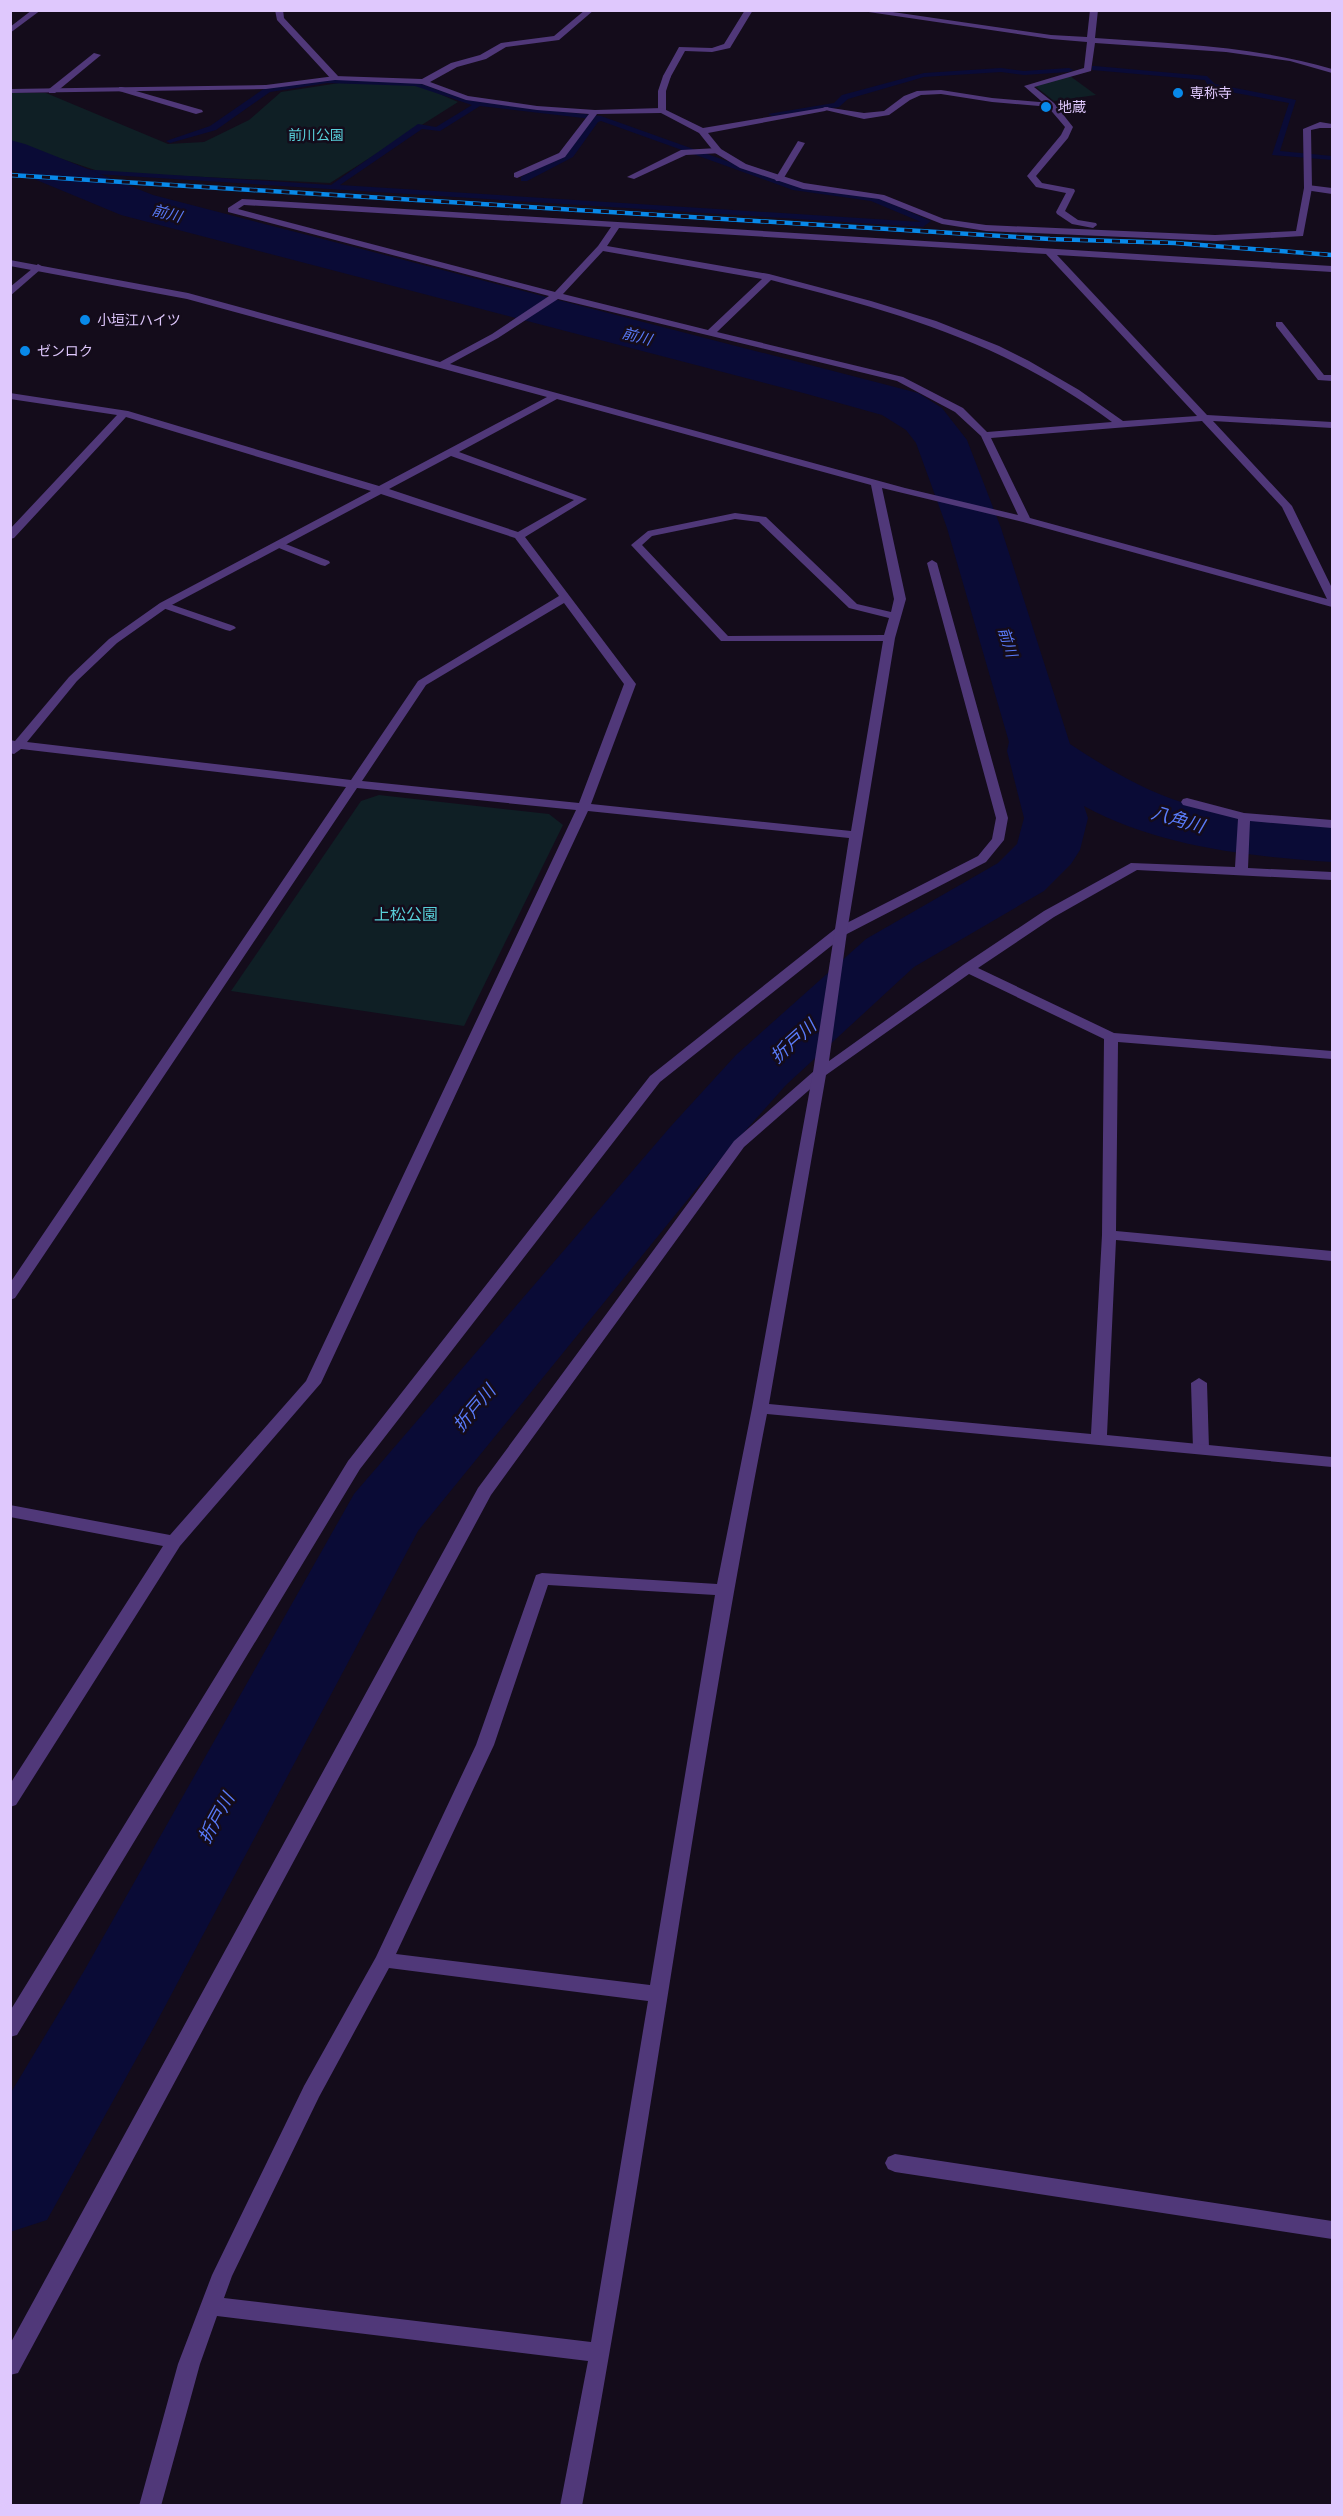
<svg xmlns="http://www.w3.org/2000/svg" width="1343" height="2516" viewBox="0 0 1343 2516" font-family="Mulish,'Noto Sans JP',sans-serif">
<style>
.green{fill:#0f1f25}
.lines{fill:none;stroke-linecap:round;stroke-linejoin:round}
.stream{fill:#0a0b36;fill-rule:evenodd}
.river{fill:#0a0b36;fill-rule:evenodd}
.service{fill:#503879;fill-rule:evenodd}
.minor{fill:#503879;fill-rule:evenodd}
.tertiary{fill:#503879;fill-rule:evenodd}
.rail-casing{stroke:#0889e9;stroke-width:4.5}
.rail{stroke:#140c1b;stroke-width:3;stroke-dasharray:8;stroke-linecap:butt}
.poi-dot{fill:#0889e9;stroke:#140c1b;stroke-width:2}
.labels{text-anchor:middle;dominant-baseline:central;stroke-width:5;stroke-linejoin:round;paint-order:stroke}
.far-poi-label{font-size:14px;fill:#dfc8fd;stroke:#140c1b;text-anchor:start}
.far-park-label{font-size:14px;fill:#58cfd9;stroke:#140c1b}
.far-water-label{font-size:15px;font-style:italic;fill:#5a7bf9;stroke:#140c1b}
.park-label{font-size:16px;fill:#58cfd9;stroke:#140c1b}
.water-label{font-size:18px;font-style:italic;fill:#5a7bf9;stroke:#140c1b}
</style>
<rect width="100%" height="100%" fill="#140c1b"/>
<g class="green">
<polygon points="1070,76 1096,95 1054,101 1035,86"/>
<polygon points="339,83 419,85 458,102 330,183 101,172 11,142 11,93 46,93 168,144 204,142 249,120 281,92"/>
<polygon points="379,795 549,814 563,825 464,1026 231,991 361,801"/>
</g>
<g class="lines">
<g class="stream">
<polygon points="1095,66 1207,76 1215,84 1296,100 1280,151 1332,156 1332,160 1272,155 1289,103 1209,88 1205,80 1092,70 1092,66"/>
<polygon points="1001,68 1024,71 1069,68 1073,70 1069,72 1024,75 1001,72 924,77 848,99 839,107 772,116 768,114 834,103 842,95 924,73"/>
<path d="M327 79 416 82 467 100 601 116 797 186 876 197 931 221 923 227 48 171 44 169 48 167 331 185 418 124 436 127 472 105 415 86 327 83 270 92 216 130 170 143 166 141 210 126 265 88ZM480 106 592 119 567 153 521 177V181H527L573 157 598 122 601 121 793 190 871 201 921 222 340 185 422 129 440 131Z"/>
</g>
<path class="river" d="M10 140 25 144 153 195 918 393 942 408 967 440 1001 528 1070 744C1105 767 1141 789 1181 802 1229 819 1282 819 1332 824V862C1248 856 1159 847 1084 806L1088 818 1080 850 1071 864 1044 891 914 967 786 1085 724 1155 418 1531 154 2027 47 2220 10 2232V2094L84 1971 354 1494 672 1125 736 1055 866 939 998 863 1017 844 1024 818 1007 751 1009 742 947 528 916 443 906 430 882 415 807 394 121 215 10 169Z"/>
<g class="service">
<polygon points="275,10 283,10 284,18 338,76 338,80 332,80 277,20"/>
<polygon points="94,53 101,55 55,93 49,93 49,89"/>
<polygon points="667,74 671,76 666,91 666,110 662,112 658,110 658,91 663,76"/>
<polygon points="122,87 202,110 203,112 196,114 119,91 119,87"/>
<polygon points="941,90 992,98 1051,103 1055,105 1051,107 992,102 941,94 921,95 910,100 889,115 864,119 821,109 825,107 864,113 884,111 904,96 917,91"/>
<polygon points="798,141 805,143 782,181 776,181 775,179"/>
<polygon points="718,148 721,149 721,153 686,155 634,179 627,177 681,150"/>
<polygon points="1308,185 1332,188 1332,194 1305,190 1305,186"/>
<polygon points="1276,322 1282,322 1324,375 1332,375 1332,381 1318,380 1276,326"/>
<polygon points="278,541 329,561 330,563 325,566 321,565 274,546 273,544"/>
<polygon points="932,560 937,563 1008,818 1004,840 986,862 845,935 660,1082 360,1469 17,2035 10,2037 10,2011 348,1461 650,1076 835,929 978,856 992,839 996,818 927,563"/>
<polygon points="164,602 234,626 236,628 230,631 226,630 160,607 158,605"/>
<polygon points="819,1070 824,1071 826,1074 824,1077 744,1147 491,1495 18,2373 10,2375 10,2344 478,1488 734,1141 814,1071"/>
<polygon points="1199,1378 1207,1383 1209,1449 1207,1453 1195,1453 1193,1449 1191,1383"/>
<polygon points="895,2154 1332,2221 1332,2239 895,2172 888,2169 885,2163 888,2157"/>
</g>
<g class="minor">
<polygon points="585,10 594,10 559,40 506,47 486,59 457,67 430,82 468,96 537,106 595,110 662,108 703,128 828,107 829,109 825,111 708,133 721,149 746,164 804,183 884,195 944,219 986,225 1215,235 1296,231 1304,188 1303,129 1320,122 1332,124 1332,128 1320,128 1311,130 1312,188 1303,236 1215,241 986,231 942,224 879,199 803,189 740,168 715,153 699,133 661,113 597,114 565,157 517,178 514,177 514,173 559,153 589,114 537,110 466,100 422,84 335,80 266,89 10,93 10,89 266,85 335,76 422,79 451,63 480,55 501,43 554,36"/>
<polygon points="745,10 753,10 730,48 712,52 685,51 670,78 664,78 663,76 679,47 712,48 724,44"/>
<path d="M855 10H879L1051 35 1087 37 1090 10H1098L1095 38C1175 44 1255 46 1332 69V73L1290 61 1226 52 1095 43 1091 71 1034 87 1054 103 1073 127 1068 138 1036 176 1042 183 1074 189 1075 191 1065 211 1078 220 1096 223 1097 225 1093 228 1072 224 1057 214 1056 212 1066 193 1036 187 1027 176 1061 135 1065 127 1048 107 1024 86 1084 68 1087 42 1051 39Z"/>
<path d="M242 199 1332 266V272L1057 255 1207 415 1332 422V428L1213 421 1292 506 1332 588V607L1023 522 882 488 906 599 895 638 847 932 829 1061 963 965 1044 911 1131 863 1235 867 1238 819 1183 805 1181 802 1183 799 1187 798 1244 813 1332 820V828L1250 821 1248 868 1332 872V880L1137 870 1054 917 978 968 1114 1033 1332 1051V1059L1118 1042 1116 1231 1332 1251V1261L1116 1240 1107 1435 1332 1457V1467L767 1414C696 1776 650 2143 582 2506H560L588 2361 217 2316 200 2364 161 2506H139L178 2364 212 2275 304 2086 376 1957 476 1745 536 1575 542 1573 717 1584 752 1408 813 1072 849 838 588 811 321 1383 180 1546 16 1805 10 1807V1784L163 1546 10 1517V1505L170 1535 306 1381 576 810 357 788 15 1298 10 1300V1283L346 787 21 749 14 754 10 753V740L15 741 69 677 109 639 160 603 371 491 126 417 14 538 10 539V529L117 415 10 399V393L128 411 379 486 547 397 187 299 10 266V260L188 293 440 362 492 334 549 296 228 212V208ZM244 205 611 227 598 246 555 292 238 209ZM619 228 1046 254 1197 416 1123 421 1079 390 1029 361 999 346 936 321 871 301 769 274 607 246ZM603 251 762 279 708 330 563 294ZM771 280C900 313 1003 342 1112 422L987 432 963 408 903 377 717 332ZM558 299 897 381 955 412 981 436 1018 515 905 488 450 364 498 338ZM557 399 871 485 894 599 891 612 857 604 766 517 735 513 648 531 631 545 721 641H883L851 831 591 804 636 684 525 537 587 499 459 452ZM1202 421 1282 507 1327 599 1030 518 991 438ZM451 456 574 500 518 532 389 489ZM381 494 515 538 559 596 418 681 351 780 27 742 77 681 117 643 168 607ZM735 519 759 522 849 608 889 618 884 635 728 636 642 545 652 536ZM564 603 624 684 579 803 362 781 426 685ZM969 974 1104 1039 1102 1235 1091 1434 769 1404 826 1075ZM548 1585 715 1595 650 1985 396 1954 494 1745ZM389 1968 648 2001 591 2342 224 2298 232 2276 319 2097Z"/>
</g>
<g class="tertiary">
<polygon points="32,10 41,10 10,33 10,27"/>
<polygon points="38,264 43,267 41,269 10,296 10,287"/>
</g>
<defs>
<polyline id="rail" points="10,175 1050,239 1175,243 1332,255"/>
</defs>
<use href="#rail" class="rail-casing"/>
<use href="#rail" class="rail"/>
</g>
<g class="poi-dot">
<circle cx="1178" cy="93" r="6"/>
<circle cx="1046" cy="107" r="6"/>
<circle cx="85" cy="320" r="6"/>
<circle cx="25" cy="351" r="6"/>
</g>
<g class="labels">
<g class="far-poi-label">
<text x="1190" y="93">専称寺</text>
<text x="1058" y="107">地蔵</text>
<text x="97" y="320">小垣江ハイツ</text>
<text x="37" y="351">ゼンロク</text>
</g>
<g class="far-park-label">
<text x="316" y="135">前川公園</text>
</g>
<g class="far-water-label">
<text transform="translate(167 213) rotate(15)">前川</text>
<text transform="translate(637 336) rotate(15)">前川</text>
<text transform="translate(1008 642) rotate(72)">前川</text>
</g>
<g class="park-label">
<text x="406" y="914">上松公園</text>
</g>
<g class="water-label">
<text transform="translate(1178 819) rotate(16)">八角川</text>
<text transform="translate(793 1041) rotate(-42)">折戸川</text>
<text transform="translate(474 1408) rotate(-50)">折戸川</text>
<text transform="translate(216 1818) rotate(-61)">折戸川</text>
</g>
</g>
<rect width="1343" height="2516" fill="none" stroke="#dfc8fd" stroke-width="24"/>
</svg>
